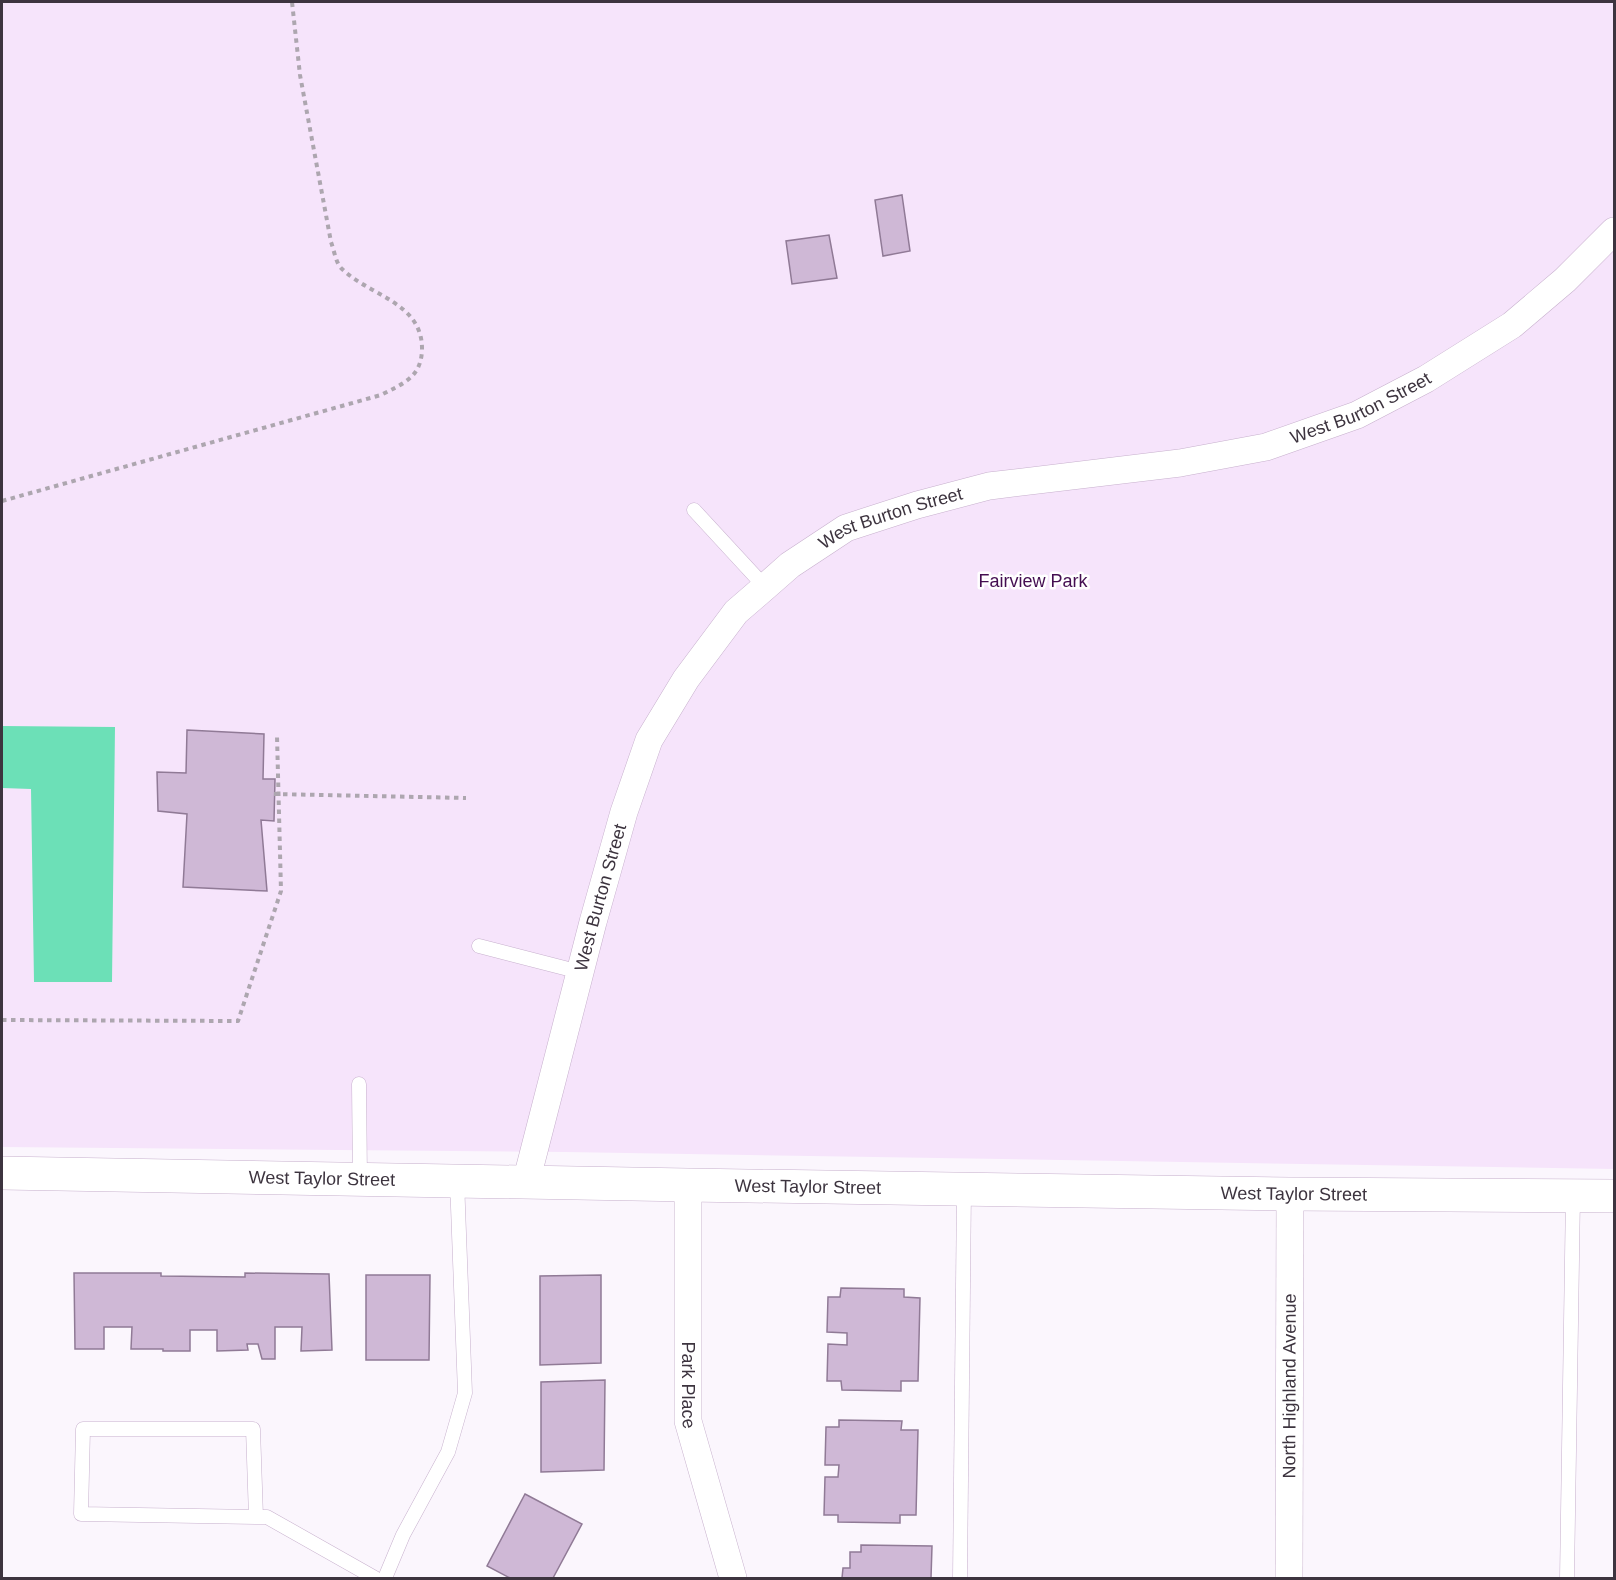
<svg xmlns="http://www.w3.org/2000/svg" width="1616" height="1580" viewBox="0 0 1616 1580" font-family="Helvetica,sans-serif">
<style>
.green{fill:#f6e4fb}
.water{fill:#6ce0b7}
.building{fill:#cfb8d6;stroke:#907a96;stroke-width:1.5}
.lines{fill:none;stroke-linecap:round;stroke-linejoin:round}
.service-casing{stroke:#c7b0cd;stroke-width:15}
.minor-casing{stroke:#c7b0cd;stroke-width:28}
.secondary-casing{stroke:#c7b0cd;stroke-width:34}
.path{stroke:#ada6af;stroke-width:4;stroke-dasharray:4.5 4.5;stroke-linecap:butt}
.service{stroke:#fff;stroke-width:14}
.minor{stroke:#fff;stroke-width:27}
.secondary{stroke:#fff;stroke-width:33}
.labels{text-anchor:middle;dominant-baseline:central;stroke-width:5;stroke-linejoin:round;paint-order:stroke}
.street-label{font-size:18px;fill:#3d343f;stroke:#fff}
.park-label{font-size:18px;fill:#440e51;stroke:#fff}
</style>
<rect width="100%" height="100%" fill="#fbf6fd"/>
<polygon class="green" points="2,2 1614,2 1614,1169 565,1152 2,1147"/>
<polygon class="water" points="2,726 115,727 112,982 34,982 31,789 2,788"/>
<g class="building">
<polygon points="902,195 910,251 883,256 875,200"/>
<polygon points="829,235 837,278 792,284 786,241"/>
<polygon points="187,730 264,734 263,779 275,779 274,821 261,820 267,891 183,887 187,814 158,811 157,772 186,773"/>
<polygon points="74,1273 161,1273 161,1276 245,1277 245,1273 329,1274 332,1350 301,1351 302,1327 275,1327 275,1359 262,1359 258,1344 247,1344 248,1350 217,1351 217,1330 190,1330 190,1351 163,1351 163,1349 131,1349 132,1327 104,1327 104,1349 75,1349"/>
<polygon points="366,1275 430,1275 429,1360 366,1360"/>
<polygon points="601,1275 601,1363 540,1365 540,1276"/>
<polygon points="841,1288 904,1289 904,1297 920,1298 918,1381 901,1381 901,1391 842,1390 841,1381 827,1381 828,1344 847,1345 847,1333 827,1332 828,1297 840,1297"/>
<polygon points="605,1380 604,1470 541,1472 541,1382"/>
<polygon points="839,1420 902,1421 901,1430 918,1430 916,1515 900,1515 900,1523 838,1522 838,1515 824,1515 825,1477 838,1477 839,1465 825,1465 826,1427 839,1427"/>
<polygon points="525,1494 582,1524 553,1578 510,1578 487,1566"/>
<polygon points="861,1545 932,1546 931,1578 842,1578 843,1568 850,1568 850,1552 861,1552"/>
</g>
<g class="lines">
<defs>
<g id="service">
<polyline points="694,510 765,587"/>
<polyline points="479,946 580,972"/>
<polyline points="359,1084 360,1178"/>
<polyline points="256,1517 253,1429 83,1429 81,1514 256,1517 267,1517 375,1578"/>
<polyline points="385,1578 403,1535 448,1452 465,1393 457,1180"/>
<polyline points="960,1578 964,1189"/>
<polyline points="1567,1578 1573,1195"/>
</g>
<g id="minor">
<path id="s1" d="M526 1182 593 922 624 812 649 740 686 679 736 612 765 587 790 565 846 528 917 505 989 486 1180 463 1266 447 1357 415 1426 379 1512 325 1565 280 1614 231"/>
<path id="s2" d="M688 1185V1421L733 1578"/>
<path id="s3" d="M1289 1578 1290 1194"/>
</g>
<g id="secondary">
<path id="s4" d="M2 1173 688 1185 1290 1194 1614 1196"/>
</g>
</defs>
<use href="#service" class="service-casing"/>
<use href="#minor" class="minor-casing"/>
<use href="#secondary" class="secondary-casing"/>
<g class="path">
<path d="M2 501 381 395C402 384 421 378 422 350 423 302 369 296 341 268 336 263 334 250 331 242L300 75 292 2"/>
<polyline points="274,794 466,798"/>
<polyline points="2,1020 238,1021 281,891 277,736"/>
</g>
<use href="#service" class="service"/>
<use href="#minor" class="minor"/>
<use href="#secondary" class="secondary"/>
</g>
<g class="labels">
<g class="street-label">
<text stroke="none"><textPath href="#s1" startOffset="1284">West Burton Street</textPath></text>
<text stroke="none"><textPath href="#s1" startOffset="798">West Burton Street</textPath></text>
<text stroke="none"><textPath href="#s1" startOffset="294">West Burton Street</textPath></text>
<text stroke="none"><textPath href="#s4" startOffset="320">West Taylor Street</textPath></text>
<text stroke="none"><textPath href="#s4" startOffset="806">West Taylor Street</textPath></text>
<text stroke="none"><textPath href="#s4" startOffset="1292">West Taylor Street</textPath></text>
<text stroke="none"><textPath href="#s2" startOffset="200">Park Place</textPath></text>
<text stroke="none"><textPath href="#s3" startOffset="192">North Highland Avenue</textPath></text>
</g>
<g class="park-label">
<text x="1033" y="581">Fairview Park</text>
</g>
</g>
<rect width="1616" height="1580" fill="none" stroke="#3d343f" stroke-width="6"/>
</svg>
